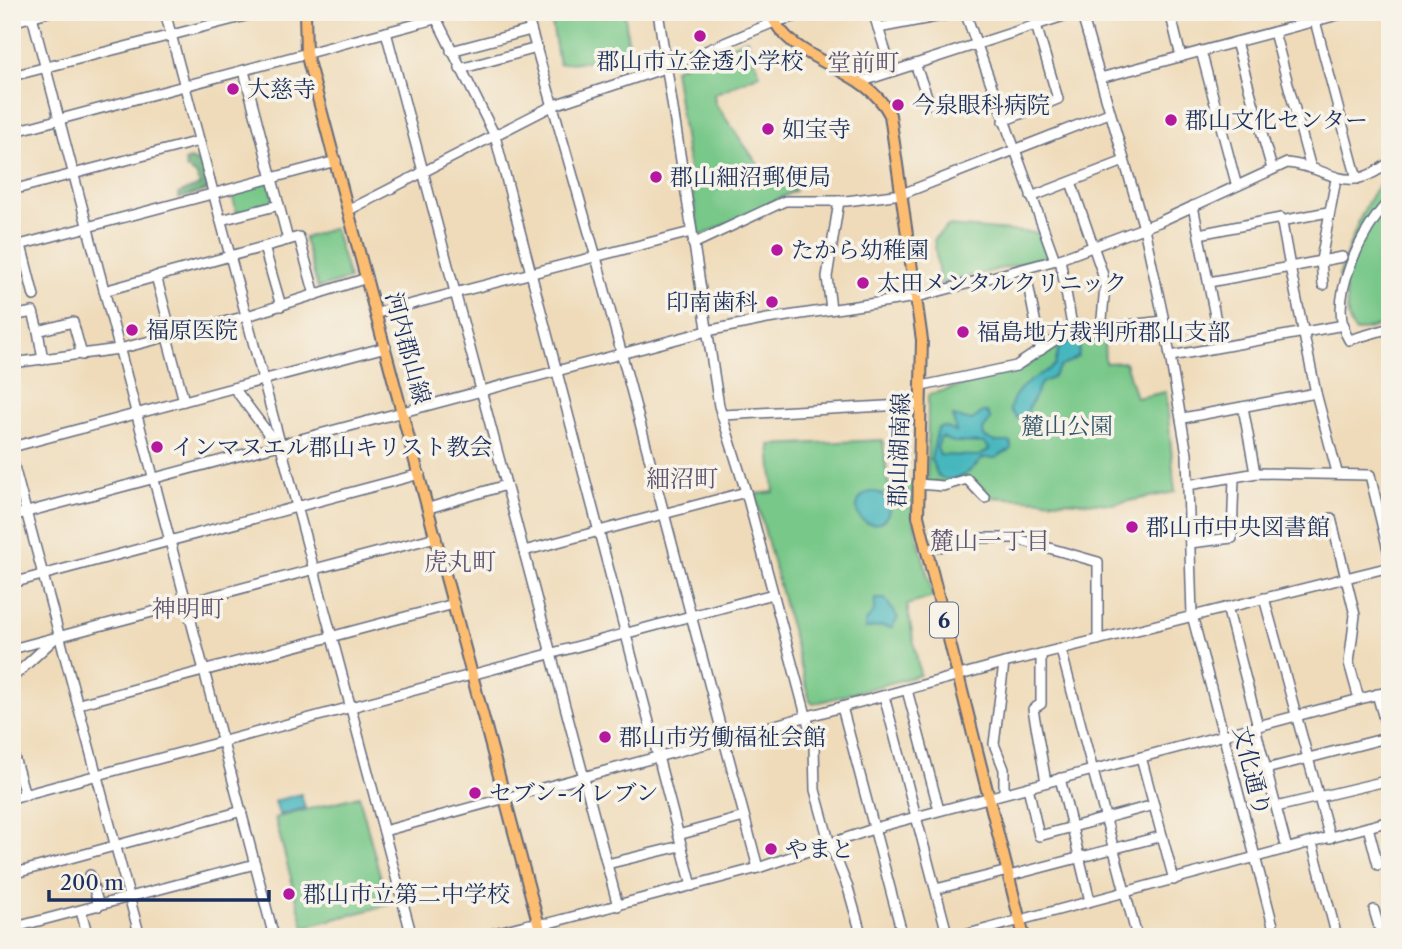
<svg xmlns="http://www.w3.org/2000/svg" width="1402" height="949" viewBox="0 0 1402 949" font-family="'Libre Caslon Text','Noto Serif JP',serif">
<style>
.green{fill:#78c889;stroke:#4a7c74;stroke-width:2}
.forest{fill:#62ac75;stroke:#3e6e6a;stroke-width:2}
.water{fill:#47b7be;stroke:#31738e;stroke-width:2;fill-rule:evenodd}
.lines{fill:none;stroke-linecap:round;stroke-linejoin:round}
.minor-casing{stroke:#656b7e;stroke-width:12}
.major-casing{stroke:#656b7e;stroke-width:14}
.minor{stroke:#fff;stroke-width:9}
.major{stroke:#fcbd6f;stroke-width:10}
.poi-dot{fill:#b5179e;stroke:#f7f3e8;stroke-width:2.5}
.labels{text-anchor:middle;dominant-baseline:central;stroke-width:7;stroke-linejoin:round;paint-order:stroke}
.shield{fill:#f7f3e8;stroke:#5d6a87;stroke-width:2}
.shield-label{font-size:21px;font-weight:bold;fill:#1b2f5e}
.poi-label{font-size:23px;fill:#1b2f5e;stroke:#f7f3e8;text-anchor:start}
.street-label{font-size:23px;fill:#1b2f5e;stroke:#f7f3e8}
.park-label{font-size:23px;fill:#325569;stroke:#f7f3e8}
.neighbourhood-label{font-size:24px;fill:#5f5573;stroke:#f7f3e8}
</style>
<rect width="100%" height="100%" fill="#f7f3e8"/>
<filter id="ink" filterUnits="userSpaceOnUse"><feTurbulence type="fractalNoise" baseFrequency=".0143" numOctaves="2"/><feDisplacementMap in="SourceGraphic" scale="14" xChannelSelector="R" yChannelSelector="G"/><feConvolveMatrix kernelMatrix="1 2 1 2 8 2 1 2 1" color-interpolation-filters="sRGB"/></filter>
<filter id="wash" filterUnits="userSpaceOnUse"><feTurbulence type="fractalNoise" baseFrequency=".00686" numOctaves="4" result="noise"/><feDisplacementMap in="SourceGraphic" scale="28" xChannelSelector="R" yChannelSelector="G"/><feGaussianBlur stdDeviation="1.57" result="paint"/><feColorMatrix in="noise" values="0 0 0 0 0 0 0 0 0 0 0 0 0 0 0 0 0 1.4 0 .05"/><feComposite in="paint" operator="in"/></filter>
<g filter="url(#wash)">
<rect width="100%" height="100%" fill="#efdbba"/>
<g class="green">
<polygon points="550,12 625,12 629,57 559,64"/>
<polygon points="747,39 760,74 714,94 715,103 773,186 788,178 795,191 699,237 674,69"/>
<path d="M1390 174V323L1356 332C1341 318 1352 292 1339 276 1348 250 1367 188 1390 174Z"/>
<polygon points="270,181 274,203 237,213 231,192"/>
<polygon points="948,226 1038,233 1048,257 940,284 934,239"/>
<polygon points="334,228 349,279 318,288 304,238"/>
<polygon points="1071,336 1104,339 1105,363 1125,362 1136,398 1166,392 1175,492 1114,504 990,497 966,477 953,483 927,482 928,395 1023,368"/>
<polygon points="883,440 888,484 913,484 912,514 933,597 907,605 920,675 813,704 810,701 755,494 774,492 770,445"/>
<polygon points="359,796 388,905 304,927 275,818"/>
</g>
<polygon class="forest" points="190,159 202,163 208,190 178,199 178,194 200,185 196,175 186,168 185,161"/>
<g class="water">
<path d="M1071 340 1080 344 1078 357 1060 367 1052 378 1041 383 1024 418H1017L1010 410C1013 385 1038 378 1055 365L1059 348Z"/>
<path d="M983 412H987L991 419 983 430 984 437 996 442H1011V449L995 458H983C971 471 956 486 938 476L931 459 938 428 945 427 956 432 953 416 971 421ZM941 437 953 442 984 443 990 449 979 456 940 455 937 448Z"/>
<circle cx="873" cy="508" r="16"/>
<polygon points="875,599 885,599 898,618 891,628 882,626 865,629 865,623 874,611"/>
<polygon points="301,794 305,808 279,815 275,801"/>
</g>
</g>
<g filter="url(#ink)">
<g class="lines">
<defs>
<g id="minor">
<polyline points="31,12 274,937"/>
<polyline points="165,12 412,937"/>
<polyline points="433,12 495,136 692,886"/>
<polyline points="526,12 596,257 758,868"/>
<polyline points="658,12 719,406 746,492 814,745 815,790 829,841 848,888 862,937"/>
<polyline points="873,12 892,71"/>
<polyline points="965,12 1055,260"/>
<polyline points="1081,12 1144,228 1164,321 1187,454 1192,615 1276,937"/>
<polyline points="1170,12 1181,57"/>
<polyline points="1315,21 1357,179"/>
<polyline points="12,22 48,12"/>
<polyline points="878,28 962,12"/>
<polyline points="386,32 618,906"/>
<polyline points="1274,32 1310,165"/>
<polyline points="1236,42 1272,169"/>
<polyline points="451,51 531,30"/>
<polyline points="1201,51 1236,183"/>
<polyline points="915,64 930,104"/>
<polyline points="460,69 537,48"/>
<polyline points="244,71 288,240"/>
<polyline points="12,76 261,12"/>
<polyline points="1100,78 1349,12"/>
<polyline points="860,82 1076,12"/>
<polyline points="1003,121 1058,99 1036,25"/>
<polyline points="12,132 435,19"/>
<polyline points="1071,182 1102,272 1105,286 1101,330"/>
<polyline points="12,190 199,141"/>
<polyline points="1031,197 1124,161"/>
<path d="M1390 200C1362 229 1325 301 1349 340L1390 328"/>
<polyline points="1193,206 1221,346"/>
<polyline points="349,210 554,105 668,67 774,22 814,12"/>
<polyline points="221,220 279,205"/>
<polyline points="1281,221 1328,212"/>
<polyline points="1199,234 1281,218 1290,267 1342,257"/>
<polyline points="693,244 785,201 846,201 902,194 1109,113"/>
<polyline points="21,245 34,296"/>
<polyline points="12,247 336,161"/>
<polyline points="264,247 281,306"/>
<polyline points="1060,259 1073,331"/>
<polyline points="1025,269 1041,350"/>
<polyline points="156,276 172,336"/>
<polyline points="1209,282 1290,267 1316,393 1337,472"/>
<polyline points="1323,285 1321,260 1336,179"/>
<polyline points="104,291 299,237 315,295"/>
<polyline points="831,309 827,277 839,201"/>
<polyline points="377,313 691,232"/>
<polyline points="12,316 33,312 38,331"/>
<polyline points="167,337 184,401"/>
<polyline points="1171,356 1344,325"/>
<polyline points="43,360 38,331 73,322 82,355"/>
<polyline points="12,363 119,349 247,316 367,278"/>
<polyline points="922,386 1016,366 1067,332 1164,321"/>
<polyline points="234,388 277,445"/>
<polyline points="1243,407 1255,473"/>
<polyline points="723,415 921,404"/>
<polyline points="1183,418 1316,393"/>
<polyline points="12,447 386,347"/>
<polyline points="12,459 140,937"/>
<polyline points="918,484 943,486 967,479 985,498"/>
<polyline points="1188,485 1257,473 1370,475 1390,558"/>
<polyline points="429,508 506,485"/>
<path d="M12 516 707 331 767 319 917 297 1060 259 1159 222 1287 163C1333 167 1343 198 1390 162"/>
<polyline points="1331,518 1355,615 1349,663 1359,699"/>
<polyline points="1190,543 1232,538 1234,478"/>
<polyline points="926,550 980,538 1014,538 1098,562 1098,640"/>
<polyline points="524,551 746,492"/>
<polyline points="12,583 420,474"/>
<polyline points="1264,598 1330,838"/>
<polyline points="1227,607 1258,726"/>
<polyline points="12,649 436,537"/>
<polyline points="1061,650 1137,937"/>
<polyline points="1041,654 1041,704 1033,709 1046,782"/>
<polyline points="1004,663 994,744 1004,769 1004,793"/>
<polyline points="1390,671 1390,687"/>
<polyline points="12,678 53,640"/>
<polyline points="907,690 939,810"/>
<polyline points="1377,694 1390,740"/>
<polyline points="884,696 948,937"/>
<polyline points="79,704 454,604"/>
<polyline points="842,707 903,937"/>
<polyline points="1255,727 1287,849"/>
<polyline points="14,757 25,795"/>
<polyline points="1141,757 1174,880"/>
<polyline points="1266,769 1390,737"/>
<polyline points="1060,778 1090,901"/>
<polyline points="1028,787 1039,836 1154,805"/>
<polyline points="12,798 773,594"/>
<polyline points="1276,807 1390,780"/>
<polyline points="1368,827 1378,865"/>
<polyline points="384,831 1004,663 1390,567"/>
<polyline points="678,835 744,817"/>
<polyline points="1312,843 1337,937"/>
<polyline points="607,864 681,846"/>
<polyline points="12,874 242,811"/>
<polyline points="90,875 99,906"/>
<polyline points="1009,876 1162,836"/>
<polyline points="936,889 1008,871"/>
<polyline points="1374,910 1382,937"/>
<polyline points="81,911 88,937"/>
<polyline points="12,928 255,864"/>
<polyline points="479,937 529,924 549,923 758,868 882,826 1390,691"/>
<polyline points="957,937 1390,821"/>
</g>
<g id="major">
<polyline points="305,12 306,53 542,937"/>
<path d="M770 12C790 64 865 65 890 115L922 340 918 516 1024 937"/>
</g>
</defs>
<use href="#minor" class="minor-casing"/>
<use href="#major" class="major-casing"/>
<use href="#minor" class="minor"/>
<use href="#major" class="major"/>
</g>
</g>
<g class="poi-dot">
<circle cx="700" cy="36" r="7"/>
<circle cx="233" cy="89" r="7"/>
<circle cx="898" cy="105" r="7"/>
<circle cx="1171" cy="120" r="7"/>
<circle cx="768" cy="129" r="7"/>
<circle cx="656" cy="177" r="7"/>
<circle cx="777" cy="250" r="7"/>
<circle cx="863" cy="283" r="7"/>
<circle cx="772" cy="302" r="7"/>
<circle cx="132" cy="330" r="7"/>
<circle cx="963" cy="332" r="7"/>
<circle cx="157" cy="447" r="7"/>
<circle cx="1132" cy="527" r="7"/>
<circle cx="605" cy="737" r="7"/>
<circle cx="475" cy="793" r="7"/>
<circle cx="771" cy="849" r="7"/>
<circle cx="289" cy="894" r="7"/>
</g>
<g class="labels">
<rect class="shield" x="930" y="602.5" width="28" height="35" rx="5"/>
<g class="shield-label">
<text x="944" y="620">6</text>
</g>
<g class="poi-label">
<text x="700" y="61" text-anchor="middle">郡山市立金透小学校</text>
<text x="247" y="89">大慈寺</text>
<text x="912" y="105">今泉眼科病院</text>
<text x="1185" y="120">郡山文化センター</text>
<text x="782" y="129">如宝寺</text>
<text x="670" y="177">郡山細沼郵便局</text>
<text x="791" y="250">たから幼稚園</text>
<text x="877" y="283">太田メンタルクリニック</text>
<text x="758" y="302" text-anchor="end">印南歯科</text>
<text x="146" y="330">福原医院</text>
<text x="977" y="332">福島地方裁判所郡山支部</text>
<text x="171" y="447">インマヌエル郡山キリスト教会</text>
<text x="1146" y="527">郡山市中央図書館</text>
<text x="619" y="737">郡山市労働福祉会館</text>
<text x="489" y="793">セブン-イレブン</text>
<text x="785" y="849">やまと</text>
<text x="303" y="894">郡山市立第二中学校</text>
</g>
<g class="street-label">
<text transform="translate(408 348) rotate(75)">河内郡山線</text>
<text transform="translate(899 450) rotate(-88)">郡山湖南線</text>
<text transform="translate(1252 771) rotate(76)">文化通り</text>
</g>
<g class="park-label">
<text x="1067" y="426">麓山公園</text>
</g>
<g class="neighbourhood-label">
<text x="863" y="62">堂前町</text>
<text x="682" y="478">細沼町</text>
<text x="990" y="540">麓山一丁目</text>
<text x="460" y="561">虎丸町</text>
<text x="188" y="608">神明町</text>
</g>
</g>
<rect width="1402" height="949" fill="none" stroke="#f7f3e8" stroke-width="42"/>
<path d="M49 890v10h220v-10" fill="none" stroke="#1b2f5e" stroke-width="3.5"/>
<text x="60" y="890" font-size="21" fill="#1b2f5e" stroke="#f7f3e8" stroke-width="5" paint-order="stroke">200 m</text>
</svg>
